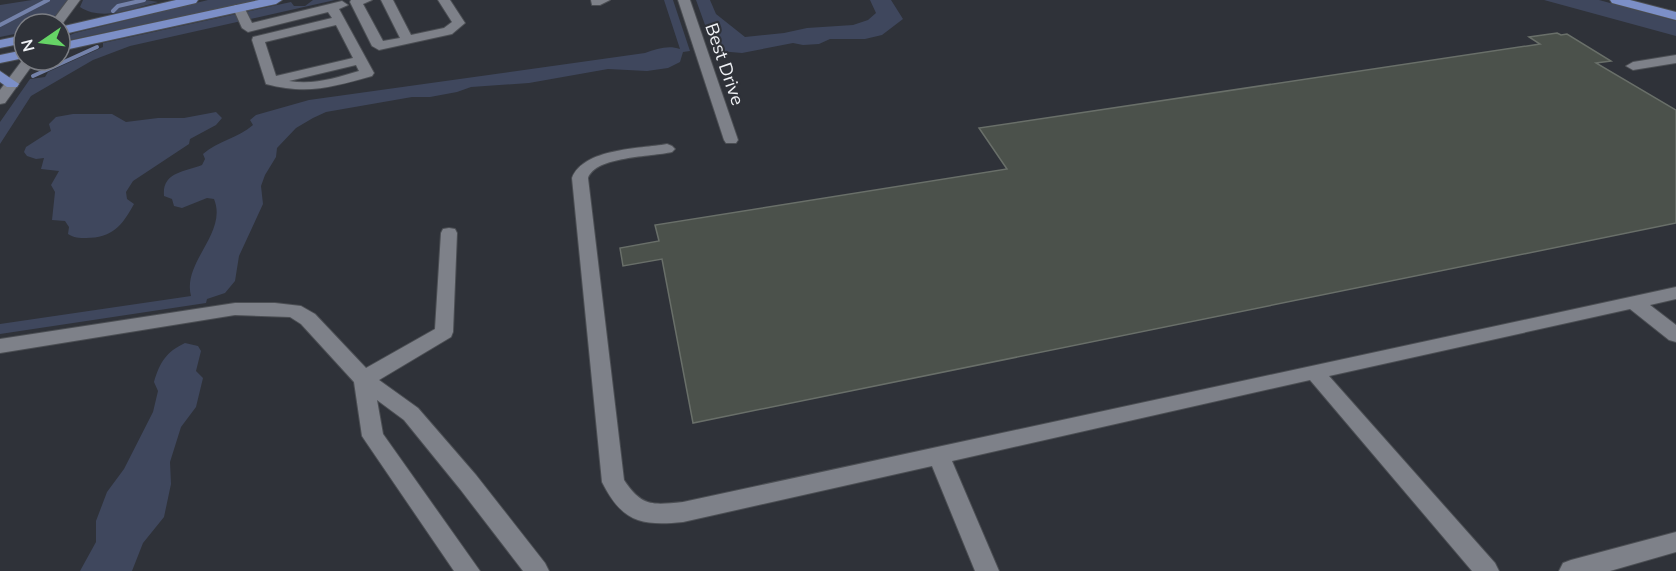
<svg xmlns="http://www.w3.org/2000/svg" width="1676" height="571" viewBox="0 0 1676 571" font-family="Mulish,sans-serif">
<style>
.green{fill:#3f475d}
.lines{fill:none;stroke-linecap:round;stroke-linejoin:round}
.stream{stroke:#7482aa;stroke-width:4}
.building{fill:#4b514b;stroke:#696f69;stroke-width:1.5}
.minor-casing{stroke:#4b4e53;stroke-width:2}
.major-casing{stroke:#4b4e53;stroke-width:2}
.minor{fill:#7e8189;fill-rule:evenodd}
.major{fill:#7c8fc7;fill-rule:evenodd}
.labels{text-anchor:middle;dominant-baseline:central;stroke-width:4.5;stroke-linejoin:round;paint-order:stroke}
.far-street-label{font-size:18px;fill:#eff1f5;stroke:#2f3239}
</style>
<rect width="100%" height="100%" fill="#2f3239"/>
<g class="green">
<path d="M32 0H69C54 20 49 24 24 24V32L0 37V5Z"/>
<path d="M83 0H146L158 2C134 8 102 22 80 7Z"/>
<polygon points="208,0 258,0 60,42 60,39 75,33"/>
<polygon points="313,0 335,0 130,46 93,60 31,96 0,144 0,122 30,79 45,77 48,72 103,47 103,43 291,2 294,6 305,6"/>
<path d="M664 0H673L690 51 683 52 680 62 668 68 647 71 608 69 529 83 471 87 457 92 430 97H412L326 112 313 118 296 128 277 148 276 157 265 175 261 186 263 204 239 256 235 281 225 293 207 299 206 303 0 334V324L191 296C182 262 228 233 214 199L207 198 182 208 174 206 172 199 164 196C162 172 184 172 202 165L205 159 203 154C218 141 238 138 253 125L250 120 256 115 309 100 645 53C657 49 668 45 680 49Z"/>
<polygon points="696,0 710,0 716,14 745,37 784,33 807,28 853,25 868,20 876,13 870,0 891,0 903,19 882,35 865,39 830,39 819,44 803,45 793,43 742,53 719,51 713,47"/>
<polygon points="1544,0 1599,0 1676,21 1676,36"/>
<path d="M216 112 222 118 216 125 190 139 189 144 133 181 126 192 127 199 134 204C122 226 112 238 86 238 79 238 74 238 68 234L69 227 65 221 52 220 55 192 51 185 59 171 41 169 44 158 36 159 27 156 24 152 26 147 51 131 49 124 56 117 73 114H112L126 122 158 118H184Z"/>
<path d="M185 343 198 346 201 351 196 371 203 378 196 407 181 427 170 462 171 484 164 517 143 543 132 571H80L96 542V521L107 492 124 469 153 412 158 391 154 382C160 362 166 352 185 343Z"/>
</g>
<g class="lines">
<g class="stream">
<polyline points="113,11 118,6 144,0"/>
<polyline points="0,25 48,0"/>
<polyline points="33,76 97,47"/>
</g>
</g>
<polygon class="building" points="1557,33 1561,35 1567,34 1611,61 1596,63 1676,110 1676,223 693,423 662,259 623,266 620,248 659,241 655,225 1007,169 979,128 1540,44 1529,37"/>
<g class="lines">
<defs>
<g id="minor">
<polygon points="68,0 80,0 60,27 60,24 50,24"/>
<polygon points="351,0 372,0 363,4 383,41 400,38 381,0 393,0 411,35 444,28 452,22 438,0 450,0 465,23 452,34 379,50 372,46 350,2"/>
<polygon points="591,0 610,0 600,5 592,5"/>
<polygon points="678,0 690,0 738,140 736,143 726,143 724,140"/>
<path d="M342 1 348 5 339 9 374 73 372 76C332 87 308 95 266 84L252 40 253 37 332 18 328 12 248 32 242 28 233 8 235 5H243L252 23ZM336 25 353 58 276 76 265 42ZM356 65 359 71C336 78 314 85 289 81Z"/>
<polygon points="1676,55 1676,63 1633,70 1626,66 1633,62"/>
<polygon points="24,58 24,60 36,60 5,103 0,104 0,90"/>
<path d="M667 144 672 146 675 149 672 152C651 157 596 156 588 178L624 480C642 507 652 505 683 502L1676 287V299L1650 305 1676 325V342L1669 340 1630 309 1329 376 1495 563 1499 571H1472L1310 380 952 461 999 571H975L932 466 683 522C641 526 622 522 602 482L572 178C584 148 639 149 667 144Z"/>
<polygon points="449,228 455,229 457,233 453,332 451,337 379,380 418,408 476,475 545,563 549,571 523,571 460,489 404,420 377,400 383,434 480,571 454,571 366,442 362,436 354,382 301,324 290,317 235,315 0,353 0,339 235,303 275,303 301,306 315,314 366,368 435,329 441,233 443,229"/>
<polygon points="1676,532 1676,552 1610,571 1559,571 1563,563 1571,560"/>
</g>
<g id="major">
<polygon points="176,0 198,0 196,3 60,35 60,27"/>
<polygon points="259,0 282,0 276,4 60,51 60,43"/>
<polygon points="1610,0 1630,0 1676,12 1676,20 1612,3"/>
<polygon points="24,35 24,43 0,48 0,40"/>
<polygon points="24,50 24,58 0,63 0,55"/>
<polygon points="0,71 19,84 17,87 7,87 0,82"/>
</g>
</defs>
<use href="#minor" class="minor-casing"/>
<use href="#major" class="major-casing"/>
<use href="#minor" class="minor"/>
<use href="#major" class="major"/>
</g>
<g class="labels">
<g class="far-street-label">
<text transform="translate(725 64) rotate(71)">Best Drive</text>
</g>
</g>
<g transform="translate(42 42) rotate(256)"><circle r="28" fill="#2f3239" stroke="#7c7e84" stroke-width="1.5"/>
<path d="M0-4.5L10 22L0 15L-10 22Z" fill="#66d466"/>
<text y="-9" font-size="16" font-weight="bold" text-anchor="middle" fill="#eff1f5">N</text>
</g>
</svg>
